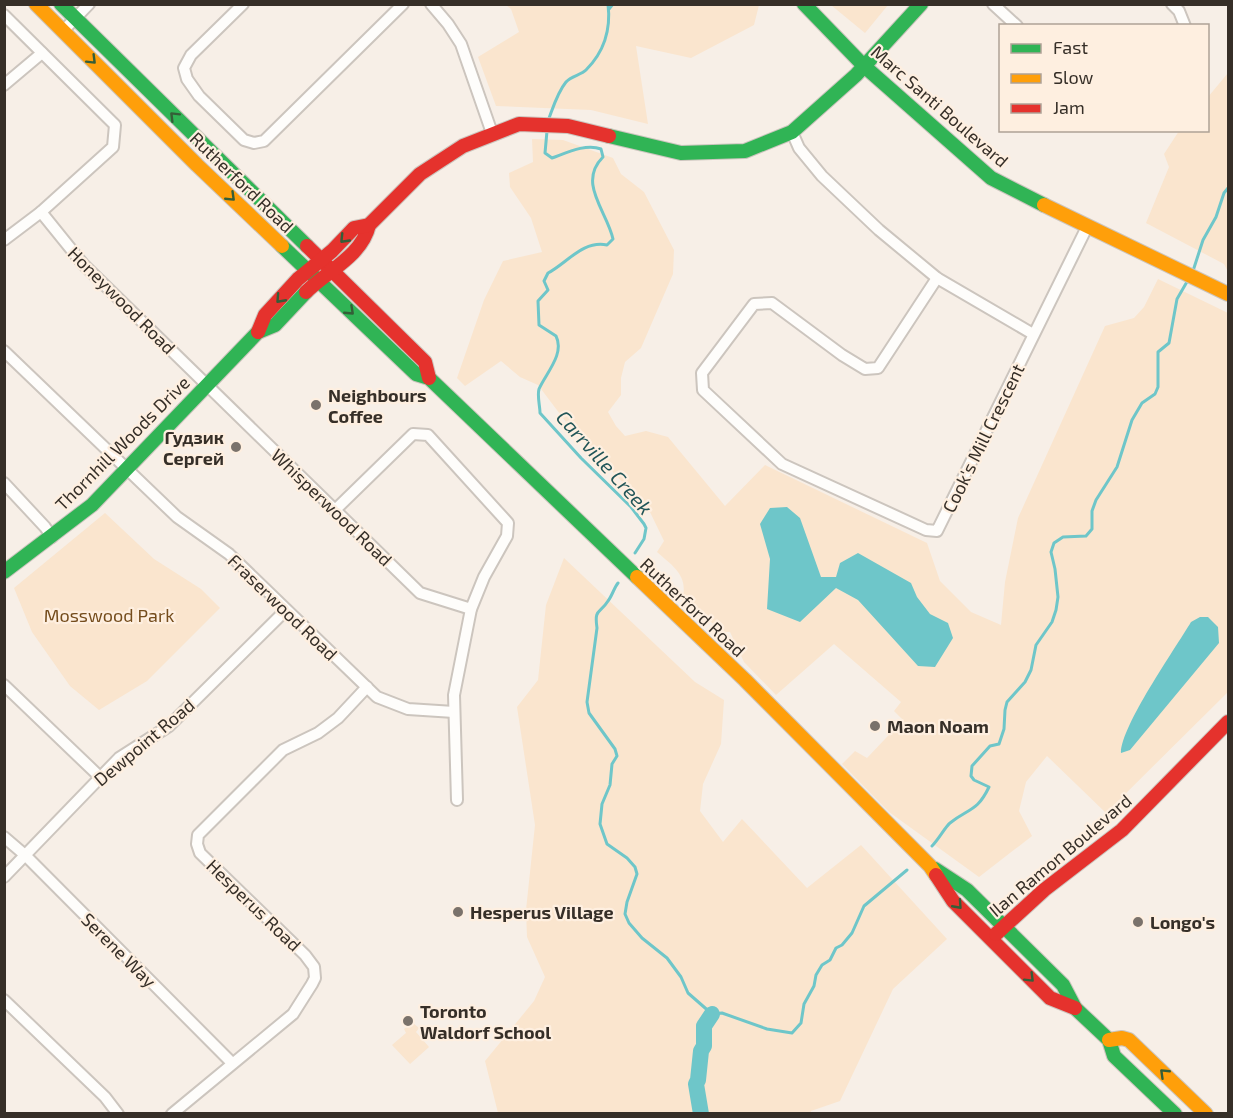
<svg xmlns="http://www.w3.org/2000/svg" width="1233" height="1118" viewBox="0 0 1233 1118" font-family="'Exo 2',sans-serif">
<style>
.green{fill:#fae5ce}
.water{fill:#6ec6c9}
.lines{fill:none;stroke-linecap:round;stroke-linejoin:round}
.stream{stroke:#6ec6c9;stroke-width:3}
.river{stroke:#6ec6c9;stroke-width:16}
.street-casing{stroke:#ccc5be;stroke-width:14}
.fast-casing{stroke:#ccc5be;stroke-width:16}
.slow-casing{stroke:#ccc5be;stroke-width:16}
.jam-casing{stroke:#ccc5be;stroke-width:16}
.street{stroke:#fefdfb;stroke-width:10}
.fast{stroke:#30b455;stroke-width:14}
.slow{stroke:#ff9f0a;stroke-width:14}
.jam{stroke:#e5322d;stroke-width:14}
.oneway{stroke:#345e38}
.poi-dot{fill:#7a726b;stroke:#feefe0;stroke-width:2}
.labels{text-anchor:middle;dominant-baseline:central;stroke-width:4.5;stroke-linejoin:round;paint-order:stroke}
.street-label{font-size:18px;fill:#362f28;stroke:#feefe0}
.poi-label{font-size:18px;font-weight:bold;fill:#362f28;stroke:#feefe0;text-anchor:start}
.park-label{font-size:18px;fill:#754d1d;stroke:#feefe0}
.water-label{font-size:20px;font-style:italic;fill:#215558;stroke:#feefe0}
</style>
<rect width="100%" height="100%" fill="#f7efe7"/>
<g class="green">
<polygon points="506,5 759,5 754,25 691,58 636,46 648,124 591,110 496,106 478,57 519,32 511,9"/>
<polygon points="831,5 888,5 865,33"/>
<polygon points="1228,73 1228,272 1224,264 1146,223 1169,167 1164,154 1179,131 1208,130 1208,97"/>
<path d="M532 139 563 140 613 158 621 174 644 192 674 250 673 274 641 348 625 362 621 378V395L608 412 616 426 625 436 646 431 668 437 725 506 765 465 927 543 940 581 971 612 1001 625 1005 582 1018 518 1105 326 1134 318 1144 307 1158 279 1228 313V692L1106 813 1047 756 1026 782 1019 811 1032 836 979 877 889 812 842 764 855 751 867 758 903 720 894 711 901 702 834 644 776 695 744 662 730 632H724L682 600C689 576 674 567 657 552L664 541 649 510 569 426 538 385 520 377 501 361 465 386 457 378 484 300 503 261 542 252 531 218 510 187 509 173 533 162Z"/>
<polygon points="105,513 154,559 201,589 220,608 147,681 99,710 70,686 32,632 14,588"/>
<polygon points="564,558 695,682 724,700 721,744 703,784 700,811 723,842 742,819 807,888 861,845 947,939 893,989 840,1101 811,1111 810,1114 498,1113 485,1061 534,1001 545,977 527,937 526,910 535,825 517,707 538,680 546,605"/>
<polygon points="413,1023 419,1028 416,1032 429,1047 410,1064 392,1045 406,1033 404,1029"/>
</g>
<g class="water">
<polygon points="787,507 800,518 821,577 836,577 840,563 858,553 911,583 917,597 930,614 948,623 953,638 935,667 918,666 858,600 836,588 800,622 767,609 770,559 760,524 770,508"/>
<path d="M1200 617H1208L1218 627 1219 643 1130 750 1121 753C1121 726 1175 649 1191 622Z"/>
</g>
<g class="lines">
<g class="stream">
<polyline points="609,9 613,4"/>
<path d="M548 121C553 108 557 93 566 82 571 76 581 75 586 70 604 52 611 29 608 4"/>
<path d="M547 131 545 153 552 158C566 153 586 143 601 149L603 157C577 183 607 211 613 239L607 245C583 240 567 263 548 273L544 281 548 290 538 301 539 325 556 336C565 354 546 373 539 389 537 396 540 406 540 413L581 458 631 507 644 524 646 528 644 539 635 553"/>
<polyline points="1193,271 1203,240 1216,217 1224,193 1228,188"/>
<path d="M618 583C614 588 612 596 608 601 600 614 594 608 597 628L587 702 589 713 615 749 617 756 612 764 610 785 602 804 600 824 607 844 627 858 635 867 637 874 627 902 625 914 629 923 642 938 667 958 681 977 688 993 712 1014 722 1013 767 1029 792 1033 801 1023 804 1004 814 986 816 975 822 965 830 960 836 948 842 945 852 933 864 906 907 870"/>
<path d="M932 846C938 840 946 826 950 823 969 808 977 812 989 787L974 780 971 776 972 766 990 746 999 744 1004 729 1005 710 1007 702 1025 682 1031 670 1036 645 1052 622 1056 610 1058 597 1055 569 1051 552 1054 543 1063 537 1086 536 1092 529V511L1096 500 1117 467 1132 420 1142 403 1155 394 1158 387V352L1169 343 1177 299 1188 280"/>
</g>
<polyline class="river" points="701,1114 696,1084 698,1080 701,1051 704,1046 704,1026 712,1014"/>
<defs>
<g id="street">
<polyline points="243,4 191,55 184,68 187,79 199,96 244,140 254,143 264,141 403,4"/>
<polyline points="431,4 448,24 461,44 492,133"/>
<polyline points="993,4 1017,26"/>
<polyline points="1172,4 1179,11 1185,26"/>
<polyline points="4,15 115,125 113,147 41,212 4,240"/>
<polyline points="63,31 89,4"/>
<polyline points="4,85 42,53"/>
<polyline points="792,132 799,148 822,176 879,230 937,278 1033,334"/>
<polyline points="41,212 83,264 420,593 471,609"/>
<polyline points="937,278 878,368 865,369 842,355 772,303 754,304 702,373 703,390 782,464 926,530 937,531 1087,227"/>
<polyline points="4,351 177,517 229,554 377,697 408,709 454,712"/>
<polyline points="4,483 45,527 52,537"/>
<polyline points="335,510 413,434 428,435 508,523 507,536 484,577 471,609 454,695 457,800"/>
<polyline points="4,685 100,777"/>
<polyline points="4,837 25,855 232,1063"/>
<polyline points="4,877 119,758 169,726 286,610"/>
<polyline points="4,1000 105,1097 118,1114"/>
<polyline points="172,1114 293,1014 312,984 315,978 314,967 305,955 200,853 197,844 198,835 283,750 318,733 338,718 367,687"/>
</g>
<g id="fast">
<polyline points="61,4 307,246"/>
<polyline points="804,4 864,66 991,178 1044,205"/>
<polyline points="609,136 681,153 745,151 792,132 856,75 921,4"/>
<polyline points="282,246 416,374 429,378 637,577"/>
<polyline points="4,572 92,505 258,332 275,325 306,292"/>
<polyline points="935,869 967,890 1063,985 1075,1008 1109,1040 1114,1056 1175,1114"/>
</g>
<g id="slow">
<polyline points="36,4 197,165 282,246"/>
<polyline points="1044,205 1228,294"/>
<polyline points="637,577 745,680 930,866 936,875"/>
<polyline points="1109,1040 1122,1038 1129,1040 1206,1114"/>
</g>
<g id="jam">
<polyline points="307,246 425,362 429,378"/>
<path d="M306 292C327 271 362 256 369 225"/>
<polyline points="258,332 265,315 298,279 332,251 354,228 369,225 420,174 463,146 519,124 568,126 609,136"/>
<polyline points="936,875 953,901 1050,998 1075,1008"/>
<polyline points="996,934 1044,890 1122,830 1228,722"/>
</g>
</defs>
<use href="#street" class="street-casing"/>
<use href="#fast" class="fast-casing"/>
<use href="#slow" class="slow-casing"/>
<use href="#jam" class="jam-casing"/>
<use href="#street" class="street"/>
<use href="#fast" class="fast"/>
<use href="#slow" class="slow"/>
<use href="#jam" class="jam"/>
</g>
<defs><path id="oneway-chevron" d="M-2-3.5L2.5 0L-2 3.5" fill="none" stroke-width="1.6" stroke-linecap="round" stroke-linejoin="round" transform="scale(1.5)"/></defs>
<g class="oneway">
<use href="#oneway-chevron" transform="translate(92 60) rotate(45)"/>
<use href="#oneway-chevron" transform="translate(174 116) rotate(-135)"/>
<use href="#oneway-chevron" transform="translate(231 197) rotate(44)"/>
<use href="#oneway-chevron" transform="translate(344 239) rotate(134)"/>
<use href="#oneway-chevron" transform="translate(280 299) rotate(132)"/>
<use href="#oneway-chevron" transform="translate(350 311) rotate(43)"/>
<use href="#oneway-chevron" transform="translate(958 905) rotate(48)"/>
<use href="#oneway-chevron" transform="translate(1030 978) rotate(45)"/>
<use href="#oneway-chevron" transform="translate(1164 1073) rotate(-136)"/>
</g>
<g class="poi-dot">
<circle cx="316" cy="405" r="6"/>
<circle cx="236" cy="447" r="6"/>
<circle cx="875" cy="726" r="6"/>
<circle cx="458" cy="912" r="6"/>
<circle cx="1138" cy="922" r="6"/>
<circle cx="408" cy="1021" r="6"/>
</g>
<g class="labels">
<g class="street-label">
<text transform="translate(940 106) rotate(41)">Marc Santi Boulevard</text>
<text transform="translate(242 182) rotate(44)">Rutherford Road</text>
<text transform="translate(122 300) rotate(45)">Honeywood Road</text>
<text transform="translate(983 438) rotate(-64)">Cook's Mill Crescent</text>
<text transform="translate(122 443) rotate(-45)">Thornhill Woods Drive</text>
<text transform="translate(332 507) rotate(44)">Whisperwood Road</text>
<text transform="translate(283 607) rotate(44)">Fraserwood Road</text>
<text transform="translate(693 607) rotate(43)">Rutherford Road</text>
<text transform="translate(144 742) rotate(-40)">Dewpoint Road</text>
<text transform="translate(1060 855) rotate(-40)">Ilan Ramon Boulevard</text>
<text transform="translate(254 905) rotate(44)">Hesperus Road</text>
<text transform="translate(119 950) rotate(45)">Serene Way</text>
</g>
<g class="poi-label">
<text x="328" y="395">Neighbours<tspan x="328" dy="21">Coffee</tspan></text>
<text x="224" y="437" text-anchor="end">Гудзик<tspan x="224" dy="21">Сергей</tspan></text>
<text x="887" y="726">Maon Noam</text>
<text x="470" y="912">Hesperus Village</text>
<text x="1150" y="922">Longo's</text>
<text x="420" y="1011">Toronto<tspan x="420" dy="21">Waldorf School</tspan></text>
</g>
<g class="park-label">
<text x="109" y="615">Mosswood Park</text>
</g>
<g class="water-label">
<text transform="translate(605 462) rotate(48)">Carrville Creek</text>
</g>
</g>
<rect width="1233" height="1118" fill="none" stroke="#362f28" stroke-width="12"/>
<rect x="999" y="24" width="210" height="108" fill="#feefe0" stroke="#aea296" stroke-width="1.5"/>
<rect x="1011" y="44" width="30" height="9" fill="#30b455" stroke="#aea296" stroke-width="1.5"/>
<text x="1053" y="54" font-size="18" fill="#362f28">Fast</text>
<rect x="1011" y="74" width="30" height="9" fill="#ff9f0a" stroke="#aea296" stroke-width="1.5"/>
<text x="1053" y="84" font-size="18" fill="#362f28">Slow</text>
<rect x="1011" y="104" width="30" height="9" fill="#e5322d" stroke="#aea296" stroke-width="1.5"/>
<text x="1053" y="114" font-size="18" fill="#362f28">Jam</text>
</svg>
